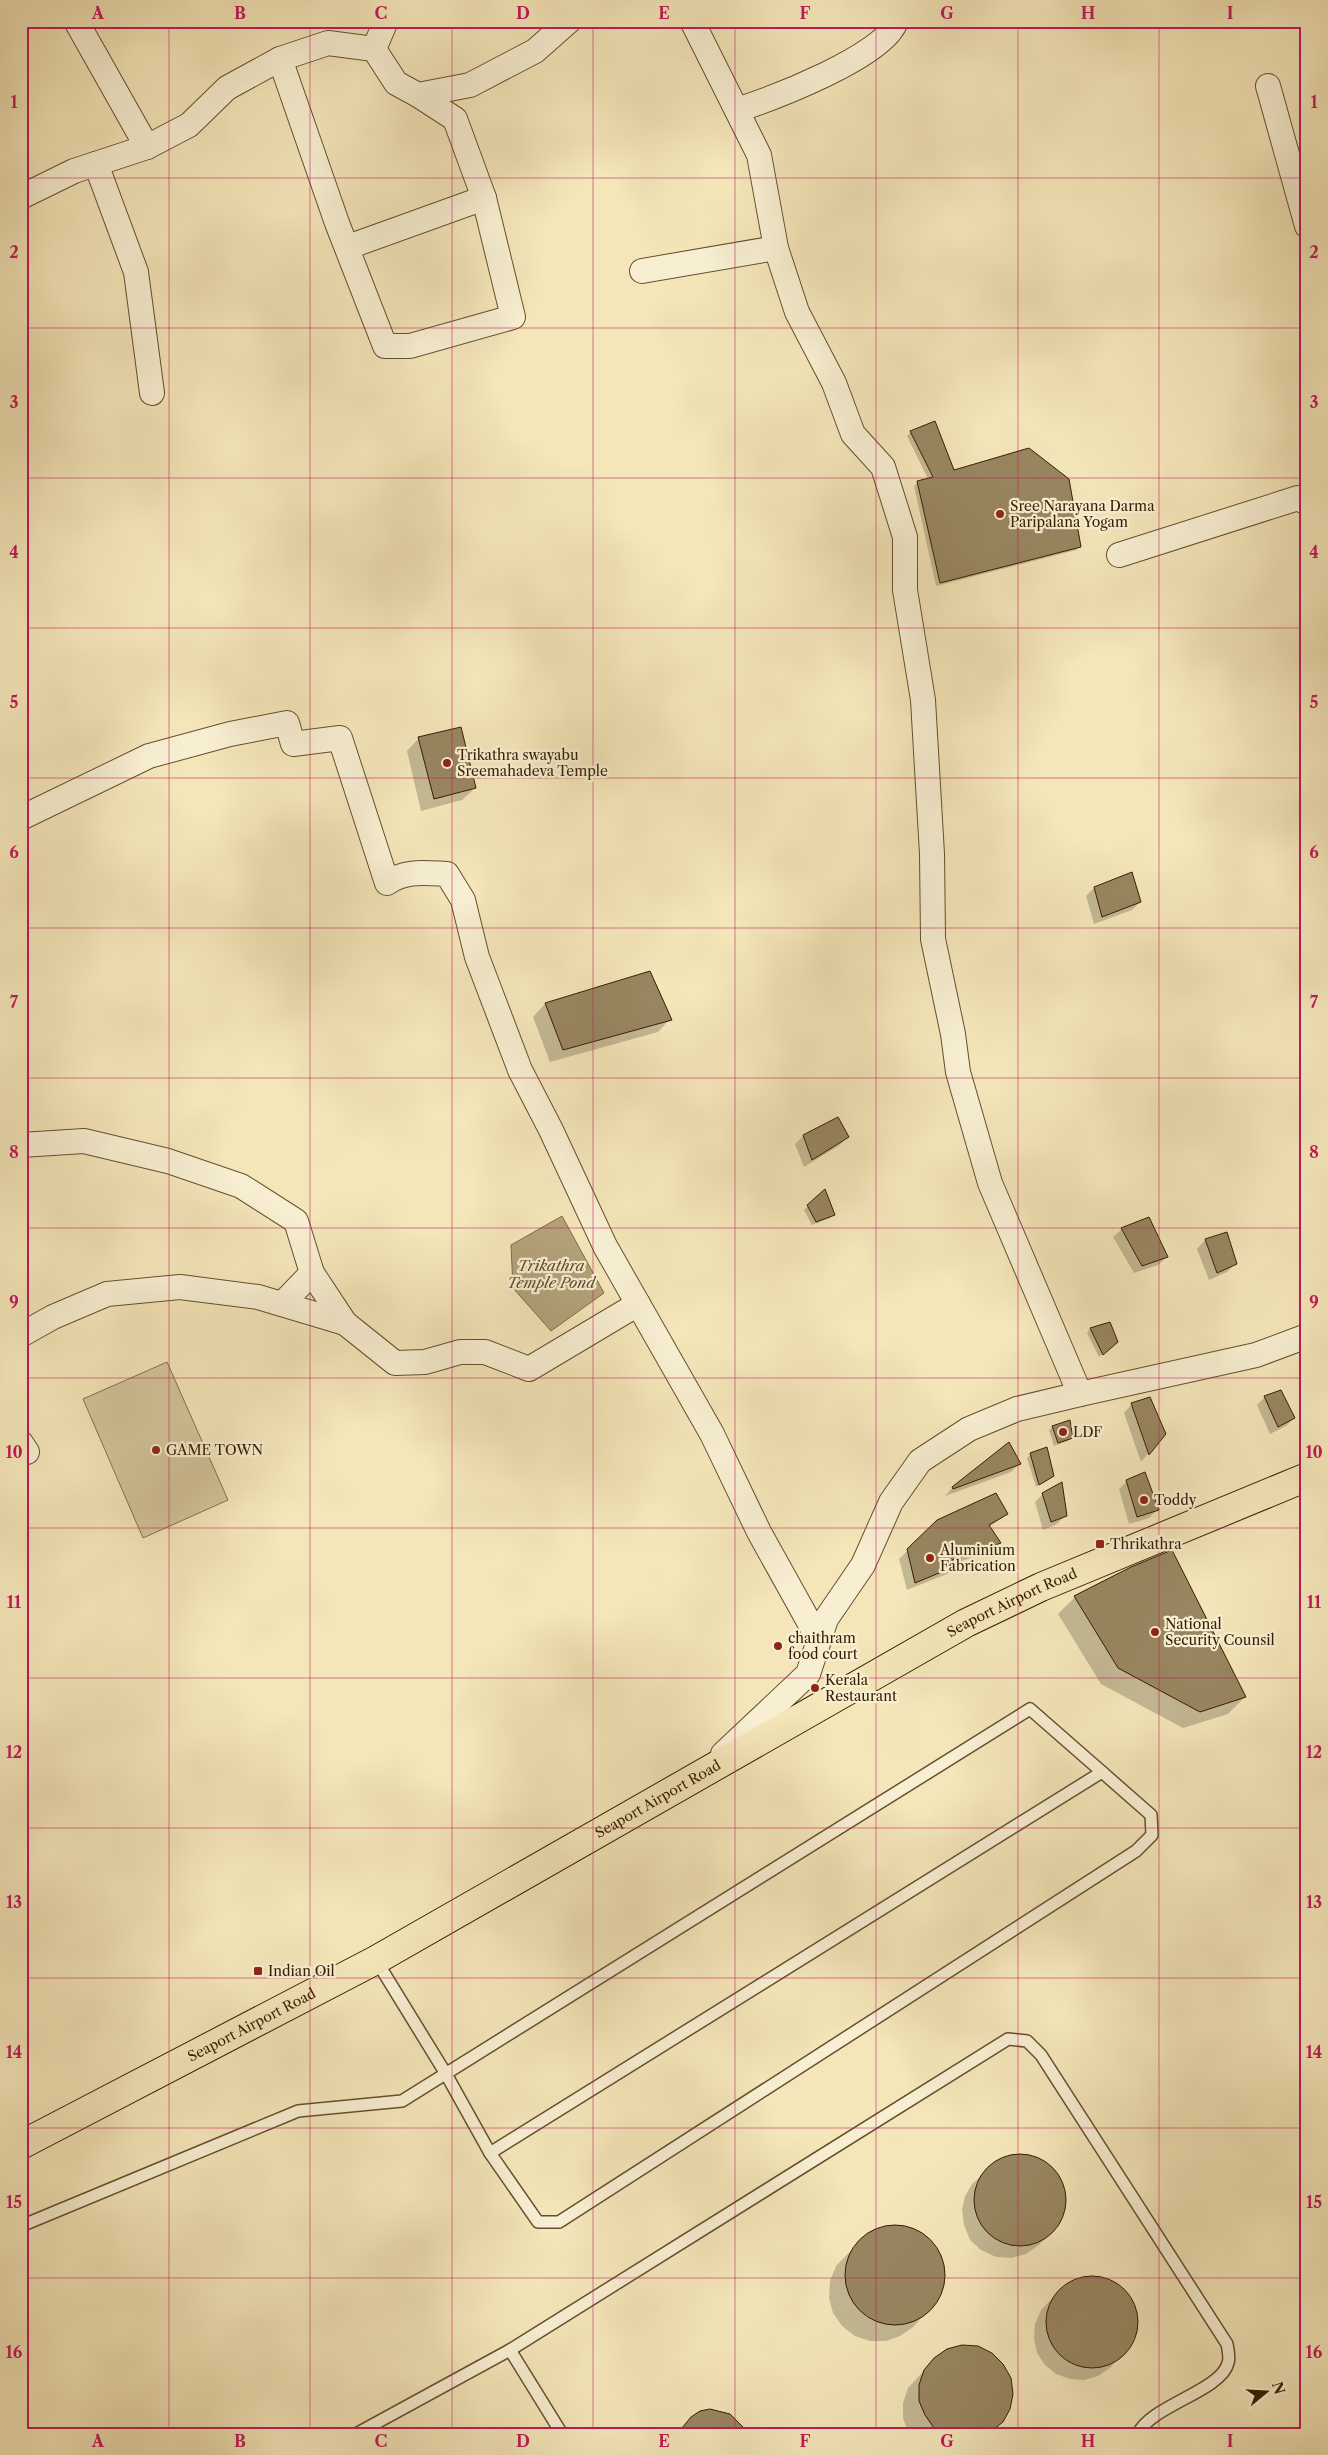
<svg xmlns="http://www.w3.org/2000/svg" width="1328" height="2455" viewBox="0 0 1328 2455" font-family="'Libre Caslon Text',serif">
<style>
.green{fill:#d4c49a;stroke:#84704d}
.water{fill:#b3a27a;stroke:#816d49}
.shadow{fill:#0003}
.building{fill:#988660;stroke:#351d00}
.lines{fill:none;stroke-linecap:round;stroke-linejoin:round}
.lane-casing{stroke:#654f2e;stroke-width:14}
.street-casing{stroke:#654f2e;stroke-width:26}
.primary-casing{stroke:#351d00;stroke-width:30}
.lane{stroke:#f8efd2;stroke-width:11}
.street{stroke:#f8efd2;stroke-width:24}
.primary{stroke:#f4e6b9;stroke-width:28}
.grid{fill:none;stroke:#c2185b;stroke-width:1;stroke-opacity:0.55}
.poi-dot{fill:#8f2418;stroke:#f8efd2;stroke-width:2}
.labels{text-anchor:middle;dominant-baseline:central;stroke-width:4.5;stroke-linejoin:round;paint-order:stroke}
.poi-label{font-size:14px;fill:#351d00;stroke:#f8efd2;text-anchor:start}
.street-label{font-size:14px;fill:#351d00;stroke:#f8efd2}
.water-label{font-size:15px;font-style:italic;fill:#614c2b;stroke:#f8efd2}
.neatline{fill:none;stroke:#c2185b;stroke-width:2}
.grid-label{font-size:16px;text-anchor:middle;font-weight:bold;fill:#c2185b}
</style>
<rect width="100%" height="100%" fill="#f4e6b9"/>
<filter id="stains"><feTurbulence type="fractalNoise" baseFrequency=".004" numOctaves="4"/><feColorMatrix values="0 0 0 0 .2 0 0 0 0 .09 0 0 0 0 .02 0 0 0 .5 -.17"/></filter>
<radialGradient id="worn" r=".72"><stop offset=".6" stop-color="#630" stop-opacity="0"/><stop offset="1" stop-color="#630" stop-opacity=".3"/></radialGradient>
<polygon class="green" points="167,1362 228,1500 143,1538 83,1399"/>
<polygon class="water" points="562,1216 604,1293 551,1331 513,1288 511,1245"/>
<g class="shadow">
<polygon points="911,432 954,472 1080,546 1076,550 936,586 914,486 918,482 928,479 907,436"/>
<polygon points="419,738 475,788 462,800 421,811 407,751"/>
<polygon points="1094,888 1140,902 1132,910 1094,924 1086,896"/>
<polygon points="649,973 670,1019 658,1032 550,1062 533,1017 545,1004"/>
<polygon points="803,1136 848,1136 840,1145 804,1167 795,1144"/>
<polygon points="824,1191 833,1215 830,1218 812,1225 804,1210"/>
<polygon points="1148,1218 1167,1257 1158,1265 1134,1273 1113,1237 1122,1229"/>
<polygon points="1226,1234 1236,1263 1227,1272 1209,1280 1197,1249 1205,1240"/>
<polygon points="1109,1323 1113,1345 1099,1357 1087,1333 1090,1329"/>
<polygon points="1265,1397 1294,1418 1286,1426 1270,1434 1257,1405"/>
<polygon points="1132,1404 1164,1434 1141,1462 1124,1413"/>
<polygon points="1053,1427 1071,1437 1068,1441 1054,1446 1049,1430"/>
<polygon points="1031,1454 1053,1475 1036,1487 1027,1458"/>
<polygon points="1019,1464 1011,1472 945,1496 953,1487"/>
<polygon points="1127,1481 1157,1510 1149,1518 1129,1524 1119,1489"/>
<polygon points="1043,1494 1066,1515 1057,1524 1043,1530 1035,1502"/>
<polygon points="1007,1514 989,1527 999,1543 991,1551 953,1564 955,1566 947,1574 907,1590 899,1559 938,1521"/>
<polygon points="1075,1597 1245,1697 1228,1714 1183,1728 1101,1684 1058,1614"/>
<polygon points="1023,2154 1036,2157 1048,2164 1058,2174 1064,2189 1065,2204 1061,2219 1039,2245 1026,2254 1011,2258 996,2257 981,2250 970,2240 964,2225 962,2210 965,2196 972,2184 996,2162 1009,2156"/>
<polygon points="896,2225 913,2229 928,2237 938,2251 944,2266 944,2281 940,2297 913,2327 900,2336 886,2341 870,2341 855,2336 842,2326 833,2313 829,2298 830,2281 836,2266 865,2236 880,2228"/>
<polygon points="1095,2277 1110,2280 1122,2289 1132,2301 1136,2315 1136,2330 1131,2343 1110,2368 1098,2376 1084,2380 1070,2379 1056,2374 1045,2365 1037,2353 1034,2339 1035,2324 1041,2310 1065,2285 1079,2278"/>
<polygon points="935,2359 1002,2421 990,2433 908,2432 903,2418 903,2403 908,2388"/>
</g>
<g class="building">
<polygon points="935,421 954,470 1029,448 1069,479 1081,547 940,583 917,481 933,477 910,431"/>
<polygon points="461,727 476,788 434,799 418,737"/>
<polygon points="1132,872 1141,902 1102,917 1094,887"/>
<polygon points="650,971 672,1020 563,1050 545,1003"/>
<polygon points="838,1117 849,1137 812,1160 803,1135"/>
<polygon points="825,1189 835,1215 816,1222 807,1205"/>
<polygon points="1149,1217 1168,1257 1142,1266 1121,1228"/>
<polygon points="1227,1232 1237,1264 1217,1273 1205,1239"/>
<polygon points="1110,1322 1118,1342 1103,1355 1090,1328"/>
<polygon points="1281,1390 1295,1418 1278,1427 1264,1396"/>
<polygon points="1150,1397 1166,1434 1149,1455 1131,1403"/>
<polygon points="1070,1420 1073,1438 1058,1443 1052,1426"/>
<polygon points="1009,1442 1021,1464 953,1489 952,1487"/>
<polygon points="1047,1447 1054,1476 1039,1485 1030,1453"/>
<polygon points="1145,1472 1159,1510 1137,1517 1126,1480"/>
<polygon points="1062,1482 1067,1516 1051,1522 1042,1493"/>
<polygon points="996,1493 1008,1514 989,1525 1001,1543 952,1560 956,1566 915,1583 907,1549 937,1520"/>
<polygon points="1172,1550 1246,1697 1200,1712 1118,1668 1074,1596 1131,1567"/>
<circle cx="1020" cy="2200" r="46"/>
<circle cx="895" cy="2275" r="50"/>
<circle cx="1092" cy="2322" r="46"/>
<polygon points="962,2345 978,2346 992,2353 1003,2364 1011,2378 1013,2394 1010,2409 1003,2422 988,2434 944,2434 934,2428 925,2415 919,2401 919,2385 924,2370 934,2358 947,2349"/>
<polygon points="710,2409 730,2414 750,2434 677,2434 691,2417 700,2411"/>
</g>
<g class="lines">
<defs>
<g id="lane">
<polyline points="376,1960 446,2074 490,2153 538,2222 559,2222 1136,1851 1152,1835 1151,1815 1102,1772"/>
<polyline points="21,2226 298,2111 402,2101 1030,1709 1102,1772 490,2153"/>
<polyline points="510,2350 562,2434"/>
<path d="M356 2434 510 2350 1008 2039 1027 2041 1041 2055 1227 2344C1228 2349 1230 2358 1228 2363 1221 2391 1150 2406 1138 2434"/>
</g>
<g id="street">
<polyline points="76,21 147,147"/>
<polyline points="692,21 759,155 776,248 797,312 834,383 853,434 883,467 905,537 905,590 923,700 932,854 933,939 953,1034 958,1072 990,1183 1080,1394 1017,1409 969,1429 920,1461 891,1502 863,1565 826,1619 808,1674 723,1754"/>
<polyline points="374,49 386,21"/>
<polyline points="280,59 337,223 385,346 410,346 513,317 484,198 455,119 418,95"/>
<polyline points="1268,86 1307,226"/>
<path d="M737 110C771 99 886 56 896 21"/>
<polyline points="96,164 136,272 152,393"/>
<polyline points="21,197 74,171 147,147 189,125 227,88 280,59 328,43 374,49 396,83 418,95 470,85 535,51 569,21"/>
<polyline points="348,247 484,198"/>
<polyline points="642,271 776,248"/>
<polyline points="1119,555 1298,498 1307,503"/>
<path d="M21 818 149 756 230 734 287 723 293 744 340 738 387 883C405 870 425 873 447 874L463 900 477 957 520 1070 551 1130 605 1246 712 1434 759 1532 819 1640"/>
<polyline points="21,1145 84,1141 168,1161 241,1186 296,1221 312,1273 345,1323 395,1363 425,1362 460,1352 485,1352 529,1369 638,1304"/>
<polyline points="282,1304 312,1273"/>
<polyline points="21,1335 53,1317 107,1294 180,1287 258,1297 345,1323"/>
<polyline points="1080,1394 1256,1355 1307,1336"/>
<polyline points="21,1443 27,1452"/>
</g>
<g id="primary">
<path id="s1" d="M21 2145 376 1960 966 1623 1041 1587 1307 1477"/>
</g>
</defs>
<use href="#lane" class="lane-casing"/>
<use href="#street" class="street-casing"/>
<use href="#primary" class="primary-casing"/>
<use href="#lane" class="lane"/>
<use href="#street" class="street"/>
<use href="#primary" class="primary"/>
</g>
<path class="grid" d="M169 21V2434M310 21V2434M452 21V2434M593 21V2434M735 21V2434M876 21V2434M1018 21V2434M1159 21V2434M21 178H1307M21 328H1307M21 478H1307M21 628H1307M21 778H1307M21 928H1307M21 1078H1307M21 1228H1307M21 1378H1307M21 1528H1307M21 1678H1307M21 1828H1307M21 1978H1307M21 2128H1307M21 2278H1307"/>
<g class="poi-dot">
<circle cx="1000" cy="514" r="5"/>
<circle cx="447" cy="763" r="5"/>
<circle cx="1063" cy="1432" r="5"/>
<circle cx="156" cy="1450" r="5"/>
<circle cx="1144" cy="1500" r="5"/>
<rect x="1095" y="1539" width="10" height="10" rx="2.5"/>
<circle cx="930" cy="1558" r="5"/>
<circle cx="1155" cy="1632" r="5"/>
<circle cx="778" cy="1646" r="5"/>
<circle cx="815" cy="1688" r="5"/>
<rect x="253" y="1966" width="10" height="10" rx="2.5"/>
</g>
<g class="labels">
<g class="poi-label">
<text x="1010" y="506">Sree Narayana Darma<tspan x="1010" dy="16">Paripalana Yogam</tspan></text>
<text x="457" y="755">Trikathra swayabu<tspan x="457" dy="16">Sreemahadeva Temple</tspan></text>
<text x="1073" y="1432">LDF</text>
<text x="166" y="1450">GAME TOWN</text>
<text x="1154" y="1500">Toddy</text>
<text x="1110" y="1544">Thrikathra</text>
<text x="940" y="1550">Aluminium<tspan x="940" dy="16">Fabrication</tspan></text>
<text x="1165" y="1624">National<tspan x="1165" dy="16">Security Counsil</tspan></text>
<text x="788" y="1638">chaithram<tspan x="788" dy="16">food court</tspan></text>
<text x="825" y="1680">Kerala<tspan x="825" dy="16">Restaurant</tspan></text>
<text x="268" y="1971">Indian Oil</text>
</g>
<g class="street-label">
<text stroke="none"><textPath href="#s1" startOffset="1130">Seaport Airport Road</textPath></text>
<text stroke="none"><textPath href="#s1" startOffset="725">Seaport Airport Road</textPath></text>
<text stroke="none"><textPath href="#s1" startOffset="260">Seaport Airport Road</textPath></text>
</g>
<g class="water-label">
<text x="551" y="1265">Trikathra<tspan x="551" dy="17">Temple Pond</tspan></text>
</g>
</g>
<rect width="1328" height="2455" fill="none" stroke="#f4e6b9" stroke-width="55"/>
<g transform="translate(1266 2392) rotate(72)" stroke="#f8efd2" stroke-width="4" paint-order="stroke">
<path d="M0-4L9 19L0 12L-9 19Z" fill="#351d00"/>
<text y="-8" font-size="14" font-weight="bold" text-anchor="middle" fill="#351d00">N</text>
</g>
<rect x="28" y="28" width="1272" height="2400" class="neatline"/>
<g class="grid-label">
<text x="98" y="19">A</text>
<text x="240" y="19">B</text>
<text x="381" y="19">C</text>
<text x="523" y="19">D</text>
<text x="664" y="19">E</text>
<text x="805" y="19">F</text>
<text x="947" y="19">G</text>
<text x="1088" y="19">H</text>
<text x="1230" y="19">I</text>
<text x="14" y="108">1</text>
<text x="1314" y="108">1</text>
<text x="14" y="258">2</text>
<text x="1314" y="258">2</text>
<text x="14" y="408">3</text>
<text x="1314" y="408">3</text>
<text x="14" y="558">4</text>
<text x="1314" y="558">4</text>
<text x="14" y="708">5</text>
<text x="1314" y="708">5</text>
<text x="14" y="858">6</text>
<text x="1314" y="858">6</text>
<text x="14" y="1008">7</text>
<text x="1314" y="1008">7</text>
<text x="14" y="1158">8</text>
<text x="1314" y="1158">8</text>
<text x="14" y="1308">9</text>
<text x="1314" y="1308">9</text>
<text x="14" y="1458">10</text>
<text x="1314" y="1458">10</text>
<text x="14" y="1608">11</text>
<text x="1314" y="1608">11</text>
<text x="14" y="1758">12</text>
<text x="1314" y="1758">12</text>
<text x="14" y="1908">13</text>
<text x="1314" y="1908">13</text>
<text x="14" y="2058">14</text>
<text x="1314" y="2058">14</text>
<text x="14" y="2208">15</text>
<text x="1314" y="2208">15</text>
<text x="14" y="2358">16</text>
<text x="1314" y="2358">16</text>
<text x="98" y="2447">A</text>
<text x="240" y="2447">B</text>
<text x="381" y="2447">C</text>
<text x="523" y="2447">D</text>
<text x="664" y="2447">E</text>
<text x="805" y="2447">F</text>
<text x="947" y="2447">G</text>
<text x="1088" y="2447">H</text>
<text x="1230" y="2447">I</text>
</g>
<rect width="100%" height="100%" filter="url(#stains)"/>
<rect width="100%" height="100%" fill="url(#worn)"/>
</svg>
